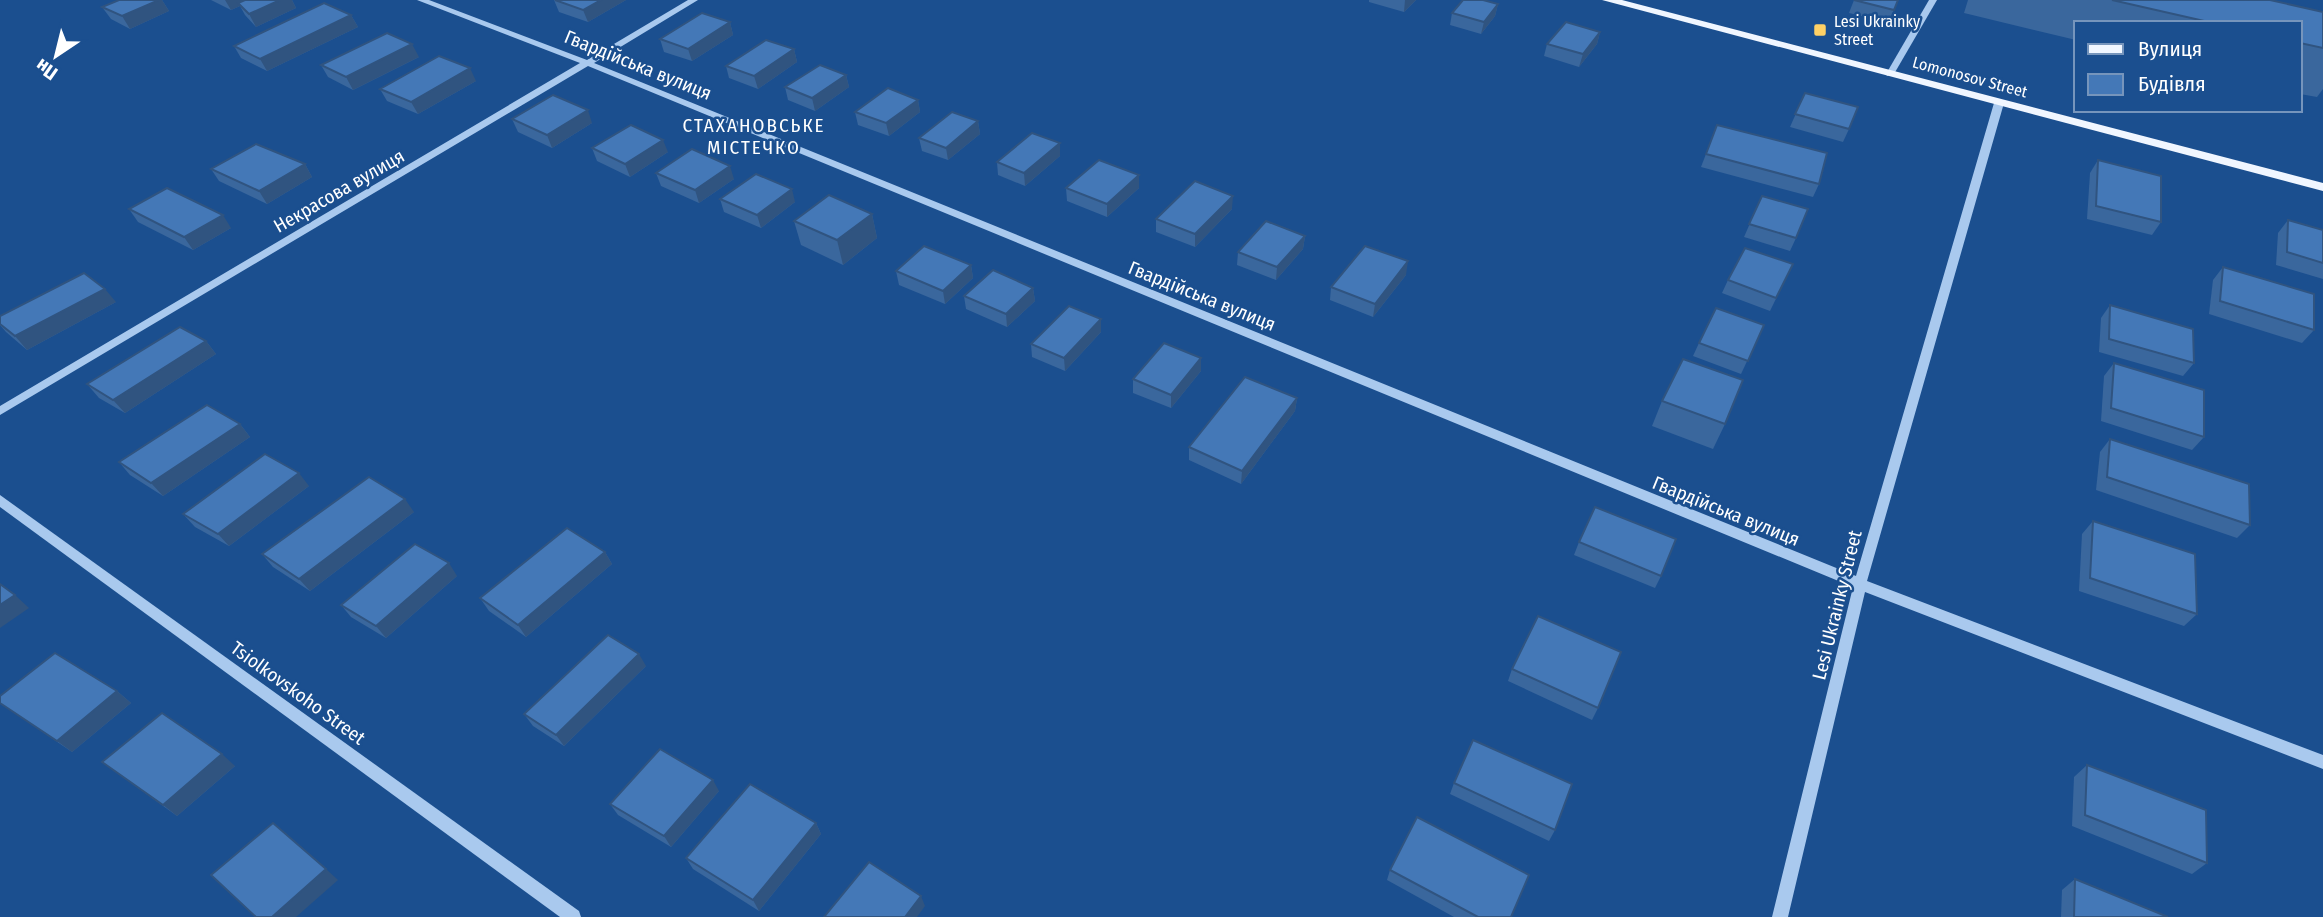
<svg xmlns="http://www.w3.org/2000/svg" width="2323" height="917" viewBox="0 0 2323 917" font-family="'Fira Sans Condensed',sans-serif">
<style>
.lines{fill:none;stroke-linecap:round;stroke-linejoin:round}
.minor{fill:#a9c9ee;fill-rule:evenodd}
.major{fill:#f0f6ff;fill-rule:evenodd}
.wall{fill:#3a679d}
.shaded-wall{fill:#305480}
.building{fill:#4478b7;stroke:#305480;stroke-width:2}
.poi-dot{fill:#ffd166;stroke:#1b4f8f;stroke-width:2.5}
.labels{text-anchor:middle;dominant-baseline:central;stroke-width:5;stroke-linejoin:round;paint-order:stroke}
.far-poi-label{font-size:16px;fill:#fff;stroke:#1b4f8f;text-anchor:start}
.far-street-label{font-size:16px;fill:#fff;stroke:#1b4f8f}
.street-label{font-size:19px;fill:#fff;stroke:#1b4f8f}
.far-quarter-label{font-size:19px;letter-spacing:2px;fill:#fff;stroke:#1b4f8f}
</style>
<rect width="100%" height="100%" fill="#1b4f8f"/>
<g class="lines">
<g class="minor">
<polygon points="417,0 429,0 587,60 688,0 698,0 594,63 1856,576 1994,103 1999,100 2002,101 2004,103 1867,581 2323,755 2323,769 1865,592 1788,917 1772,917 1853,587 588,66 0,415 0,406 580,63"/>
<polygon points="1929,0 1937,0 1894,74 1887,76 1886,74"/>
<polygon points="0,495 579,911 581,917 560,917 0,507"/>
</g>
<polygon class="major" points="1602,0 1622,0 2323,183 2323,191"/>
</g>
<g class="wall">
<polygon points="119,0 162,0 169,11 130,29 111,19 102,7"/>
<polygon points="211,0 292,0 296,8 256,27 245,15 240,6 231,10"/>
<polygon points="554,0 626,0 588,22 559,12"/>
<polygon points="1369,0 1416,0 1404,12 1369,2"/>
<polygon points="1854,0 1894,10 1888,22 1849,13"/>
<polygon points="1968,0 2270,0 2323,12 2323,89 2317,97 2300,94 2300,23 2076,23 2076,40 1964,13"/>
<polygon points="1498,4 1495,16 1481,34 1450,25 1452,13"/>
<polygon points="351,15 358,27 267,71 241,58 234,46"/>
<polygon points="730,22 733,35 692,61 664,52 660,39"/>
<polygon points="1600,32 1597,44 1579,67 1544,56 1547,44"/>
<polygon points="794,49 797,62 758,89 729,78 726,66"/>
<polygon points="419,57 353,90 328,77 321,65"/>
<polygon points="846,75 849,87 815,111 788,100 785,87"/>
<polygon points="476,81 418,114 387,101 380,89"/>
<polygon points="1805,93 1849,129 1843,142 1790,127"/>
<polygon points="918,100 920,112 889,136 858,125 855,112"/>
<polygon points="512,119 592,123 552,148 518,132"/>
<polygon points="978,121 980,134 948,160 922,151 919,138"/>
<polygon points="1717,125 1819,184 1813,197 1701,167"/>
<polygon points="592,148 668,152 630,177 597,161"/>
<polygon points="1060,156 1025,186 998,175 997,162"/>
<polygon points="2098,160 2161,222 2152,235 2087,219 2090,173"/>
<polygon points="305,164 312,177 267,204 219,181 211,169"/>
<polygon points="656,173 734,179 699,203 661,186"/>
<polygon points="1066,188 1139,188 1107,217 1067,201"/>
<polygon points="1762,196 1796,238 1790,251 1744,237"/>
<polygon points="720,199 795,202 761,228 724,212"/>
<polygon points="129,209 231,228 193,250 138,222"/>
<polygon points="1232,209 1195,247 1156,232 1156,219"/>
<polygon points="872,214 877,238 843,265 801,245 794,221"/>
<polygon points="2288,220 2323,230 2323,279 2276,265 2278,233"/>
<polygon points="1305,236 1303,249 1276,280 1237,265 1238,252"/>
<polygon points="1793,264 1770,311 1722,293 1728,280"/>
<polygon points="971,265 973,278 945,304 899,285 896,271"/>
<polygon points="2223,267 2314,330 2302,343 2209,314 2213,280"/>
<polygon points="1406,275 1373,317 1330,300 1331,287"/>
<polygon points="1033,288 1035,301 1007,327 966,309 964,296"/>
<polygon points="116,302 27,350 6,332 0,325 0,316"/>
<polygon points="2110,305 2194,363 2183,376 2099,352 2101,318"/>
<polygon points="1101,319 1101,332 1065,371 1032,357 1031,344"/>
<polygon points="1764,325 1741,374 1693,356 1699,343"/>
<polygon points="206,341 216,354 125,413 99,398 87,384"/>
<polygon points="1201,358 1201,371 1171,408 1133,393 1133,379"/>
<polygon points="2114,363 2204,437 2192,450 2101,421 2104,376"/>
<polygon points="1297,398 1295,411 1241,484 1189,460 1189,447"/>
<polygon points="1662,401 1725,424 1713,449 1652,426"/>
<polygon points="240,424 250,437 163,496 130,475 119,462"/>
<polygon points="2110,439 2250,525 2237,538 2096,490 2100,452"/>
<polygon points="309,486 229,546 195,527 183,514"/>
<polygon points="414,512 310,591 273,567 262,554"/>
<polygon points="2093,521 2197,614 2184,626 2079,591 2082,534"/>
<polygon points="1579,542 1661,576 1655,588 1574,555"/>
<polygon points="605,552 612,564 526,637 489,611 480,598"/>
<polygon points="457,576 386,638 351,617 341,605"/>
<polygon points="646,666 564,746 533,726 524,714"/>
<polygon points="1512,669 1598,708 1592,720 1508,681"/>
<polygon points="117,691 131,703 72,752 0,703"/>
<polygon points="102,762 235,766 177,816"/>
<polygon points="2087,765 2207,863 2192,874 2072,826 2074,777"/>
<polygon points="1454,783 1555,830 1549,841 1450,794"/>
<polygon points="719,791 671,847 618,815 610,804"/>
<polygon points="816,823 821,834 759,911 693,869 686,858"/>
<polygon points="1390,870 1511,917 1454,917 1387,880"/>
<polygon points="2075,879 2168,917 2061,917 2062,890"/>
</g>
<g class="shaded-wall">
<polygon points="159,0 162,0 169,11 130,29 122,16"/>
<polygon points="225,0 255,0 238,3 240,6 231,10"/>
<polygon points="280,0 292,0 296,8 256,27 249,14"/>
<polygon points="601,0 626,0 588,22 583,10"/>
<polygon points="1405,0 1416,0 1404,12"/>
<polygon points="1498,4 1495,16 1481,34 1484,22"/>
<polygon points="351,15 358,27 267,71 260,59"/>
<polygon points="730,22 733,35 692,61 688,49"/>
<polygon points="1600,32 1597,44 1579,67 1583,54"/>
<polygon points="412,44 419,57 353,90 346,77"/>
<polygon points="794,49 797,62 758,89 754,76"/>
<polygon points="470,68 476,81 418,114 411,102"/>
<polygon points="846,75 849,87 815,111 812,98"/>
<polygon points="918,100 920,112 889,136 886,123"/>
<polygon points="588,110 592,123 552,148 547,135"/>
<polygon points="978,121 980,134 948,160 946,148"/>
<polygon points="663,140 668,152 630,177 625,164"/>
<polygon points="1060,143 1060,156 1025,186 1024,173"/>
<polygon points="305,164 312,177 267,204 259,191"/>
<polygon points="730,166 734,179 699,203 695,190"/>
<polygon points="1139,175 1139,188 1107,217 1107,204"/>
<polygon points="792,189 795,202 761,228 757,215"/>
<polygon points="1233,196 1232,209 1195,247 1195,234"/>
<polygon points="872,214 877,238 843,265 837,240"/>
<polygon points="223,215 231,228 193,250 184,237"/>
<polygon points="1305,236 1303,249 1276,280 1277,267"/>
<polygon points="1408,261 1406,275 1373,317 1375,304"/>
<polygon points="971,265 973,278 945,304 943,291"/>
<polygon points="1033,288 1035,301 1007,327 1006,314"/>
<polygon points="105,289 116,302 27,350 15,336"/>
<polygon points="1101,319 1101,332 1065,371 1064,358"/>
<polygon points="206,341 216,354 125,413 113,400"/>
<polygon points="1201,358 1201,371 1171,408 1171,395"/>
<polygon points="1297,398 1295,411 1241,484 1242,471"/>
<polygon points="240,424 250,437 163,496 151,483"/>
<polygon points="299,473 309,486 229,546 218,534"/>
<polygon points="405,499 414,512 310,591 299,579"/>
<polygon points="605,552 612,564 526,637 518,625"/>
<polygon points="449,563 457,576 386,638 376,626"/>
<polygon points="15,595 29,608 0,628 0,605"/>
<polygon points="639,654 646,666 564,746 556,735"/>
<polygon points="117,691 131,703 72,752 57,741"/>
<polygon points="222,754 235,766 177,816 163,805"/>
<polygon points="713,780 719,791 671,847 664,836"/>
<polygon points="816,823 821,834 759,911 753,900"/>
<polygon points="326,869 338,880 296,917 272,917"/>
<polygon points="921,896 925,906 917,917 905,917"/>
</g>
<g class="building">
<polygon points="119,0 159,0 122,16 102,7"/>
<polygon points="245,0 280,0 249,14 238,3"/>
<polygon points="555,0 601,0 583,10"/>
<polygon points="1463,0 1483,0 1498,4 1484,22 1452,13"/>
<polygon points="1854,0 1898,0 1894,10"/>
<polygon points="2112,0 2270,0 2323,12 2323,48 2300,43 2300,23 2213,23"/>
<polygon points="324,3 351,15 260,59 234,46"/>
<polygon points="702,13 730,22 688,49 660,39"/>
<polygon points="1566,22 1600,32 1583,54 1547,44"/>
<polygon points="387,33 412,44 346,77 321,65"/>
<polygon points="766,40 794,49 754,76 726,66"/>
<polygon points="439,56 470,68 411,102 380,89"/>
<polygon points="820,65 846,75 812,98 785,87"/>
<polygon points="888,88 918,100 886,123 855,112"/>
<polygon points="1805,93 1858,107 1849,129 1795,114"/>
<polygon points="553,95 588,110 547,135 512,119"/>
<polygon points="952,112 978,121 946,148 919,138"/>
<polygon points="631,125 663,140 625,164 592,148"/>
<polygon points="1717,125 1827,153 1819,184 1706,154"/>
<polygon points="1032,133 1060,143 1024,173 997,162"/>
<polygon points="256,144 305,164 259,191 211,169"/>
<polygon points="692,149 730,166 695,190 656,173"/>
<polygon points="1099,160 1139,175 1107,204 1066,188"/>
<polygon points="2098,160 2161,176 2161,222 2096,206"/>
<polygon points="756,174 792,189 757,215 720,199"/>
<polygon points="1195,181 1233,196 1195,234 1156,219"/>
<polygon points="167,188 223,215 184,237 129,209"/>
<polygon points="829,195 872,214 837,240 794,221"/>
<polygon points="1762,196 1808,209 1796,238 1749,224"/>
<polygon points="2288,220 2323,230 2323,263 2287,252"/>
<polygon points="1266,221 1305,236 1277,267 1238,252"/>
<polygon points="924,246 971,265 943,291 896,271"/>
<polygon points="1365,246 1408,261 1375,304 1331,287"/>
<polygon points="1745,248 1793,264 1776,298 1728,280"/>
<polygon points="2223,267 2314,294 2314,330 2220,301"/>
<polygon points="993,270 1033,288 1006,314 964,296"/>
<polygon points="84,273 105,289 15,336 0,324 0,316"/>
<polygon points="2110,305 2193,329 2194,363 2109,339"/>
<polygon points="1069,306 1101,319 1064,358 1031,344"/>
<polygon points="1716,308 1764,325 1748,361 1699,343"/>
<polygon points="180,327 206,341 113,400 87,384"/>
<polygon points="1164,343 1201,358 1171,395 1133,379"/>
<polygon points="1683,359 1743,380 1725,424 1662,401"/>
<polygon points="2114,363 2204,390 2204,437 2111,408"/>
<polygon points="1245,377 1297,398 1242,471 1189,447"/>
<polygon points="207,405 240,424 151,483 119,462"/>
<polygon points="2110,439 2249,484 2250,525 2107,477"/>
<polygon points="265,454 299,473 218,534 183,514"/>
<polygon points="369,477 405,499 299,579 262,554"/>
<polygon points="1595,507 1676,539 1661,576 1579,542"/>
<polygon points="2093,521 2195,554 2197,614 2090,578"/>
<polygon points="567,528 605,552 518,625 480,598"/>
<polygon points="415,544 449,563 376,626 341,605"/>
<polygon points="0,584 15,595 0,605"/>
<polygon points="1538,616 1621,652 1598,708 1512,669"/>
<polygon points="608,635 639,654 556,735 524,714"/>
<polygon points="55,653 117,691 57,741 0,703 0,696"/>
<polygon points="162,713 222,754 163,805 102,762"/>
<polygon points="1473,740 1572,784 1555,830 1454,783"/>
<polygon points="660,749 713,780 664,836 610,804"/>
<polygon points="2087,765 2206,810 2207,863 2085,815"/>
<polygon points="750,784 816,823 753,900 686,858"/>
<polygon points="1417,817 1529,875 1511,917 1478,917 1390,870"/>
<polygon points="273,823 326,869 272,917 256,917 211,875"/>
<polygon points="869,862 921,896 905,917 824,917"/>
<polygon points="2075,879 2168,917 2074,917"/>
</g>
<rect class="poi-dot" x="1813" y="23" width="14" height="14" rx="3.5"/>
<g class="labels">
<g class="far-poi-label">
<text x="1834" y="21">Lesi Ukrainky<tspan x="1834" dy="18">Street</tspan></text>
</g>
<g class="far-street-label">
<text transform="translate(1970 77) rotate(15)">Lomonosov Street</text>
</g>
<g class="street-label">
<text transform="translate(638 65) rotate(22)">Гвардійська вулиця</text>
<text transform="translate(339 191) rotate(-30)">Некрасова вулиця</text>
<text transform="translate(1202 296) rotate(22)">Гвардійська вулиця</text>
<text transform="translate(1726 511) rotate(22)">Гвардійська вулиця</text>
<text transform="translate(1837 605) rotate(-76)">Lesi Ukrainky Street</text>
<text transform="translate(298 693) rotate(36)">Tsiolkovskoho Street</text>
</g>
<g class="far-quarter-label">
<text x="754" y="125">СТАХАНОВСЬКЕ<tspan x="754" dy="22">МІСТЕЧКО</tspan></text>
</g>
</g>
<rect x="2074" y="21" width="228" height="91" fill="#1b4f8f" stroke="#7695bc" stroke-width="2"/>
<rect x="2088" y="44" width="35" height="10" fill="#f0f6ff" stroke="#7695bc" stroke-width="2"/>
<text x="2138" y="56" font-size="21" fill="#ffffff">Вулиця</text>
<rect x="2088" y="74" width="35" height="21" fill="#4478b7" stroke="#7695bc" stroke-width="2"/>
<text x="2138" y="91" font-size="21" fill="#ffffff">Будівля</text>
<g transform="translate(56 56) rotate(215)" stroke="#1b4f8f" stroke-width="5" paint-order="stroke">
<path d="M0-5L12 26L0 18L-12 26Z" fill="#ffffff"/>
<text y="-10" font-size="19" font-weight="bold" text-anchor="middle" fill="#ffffff">Пн</text>
</g>
</svg>
